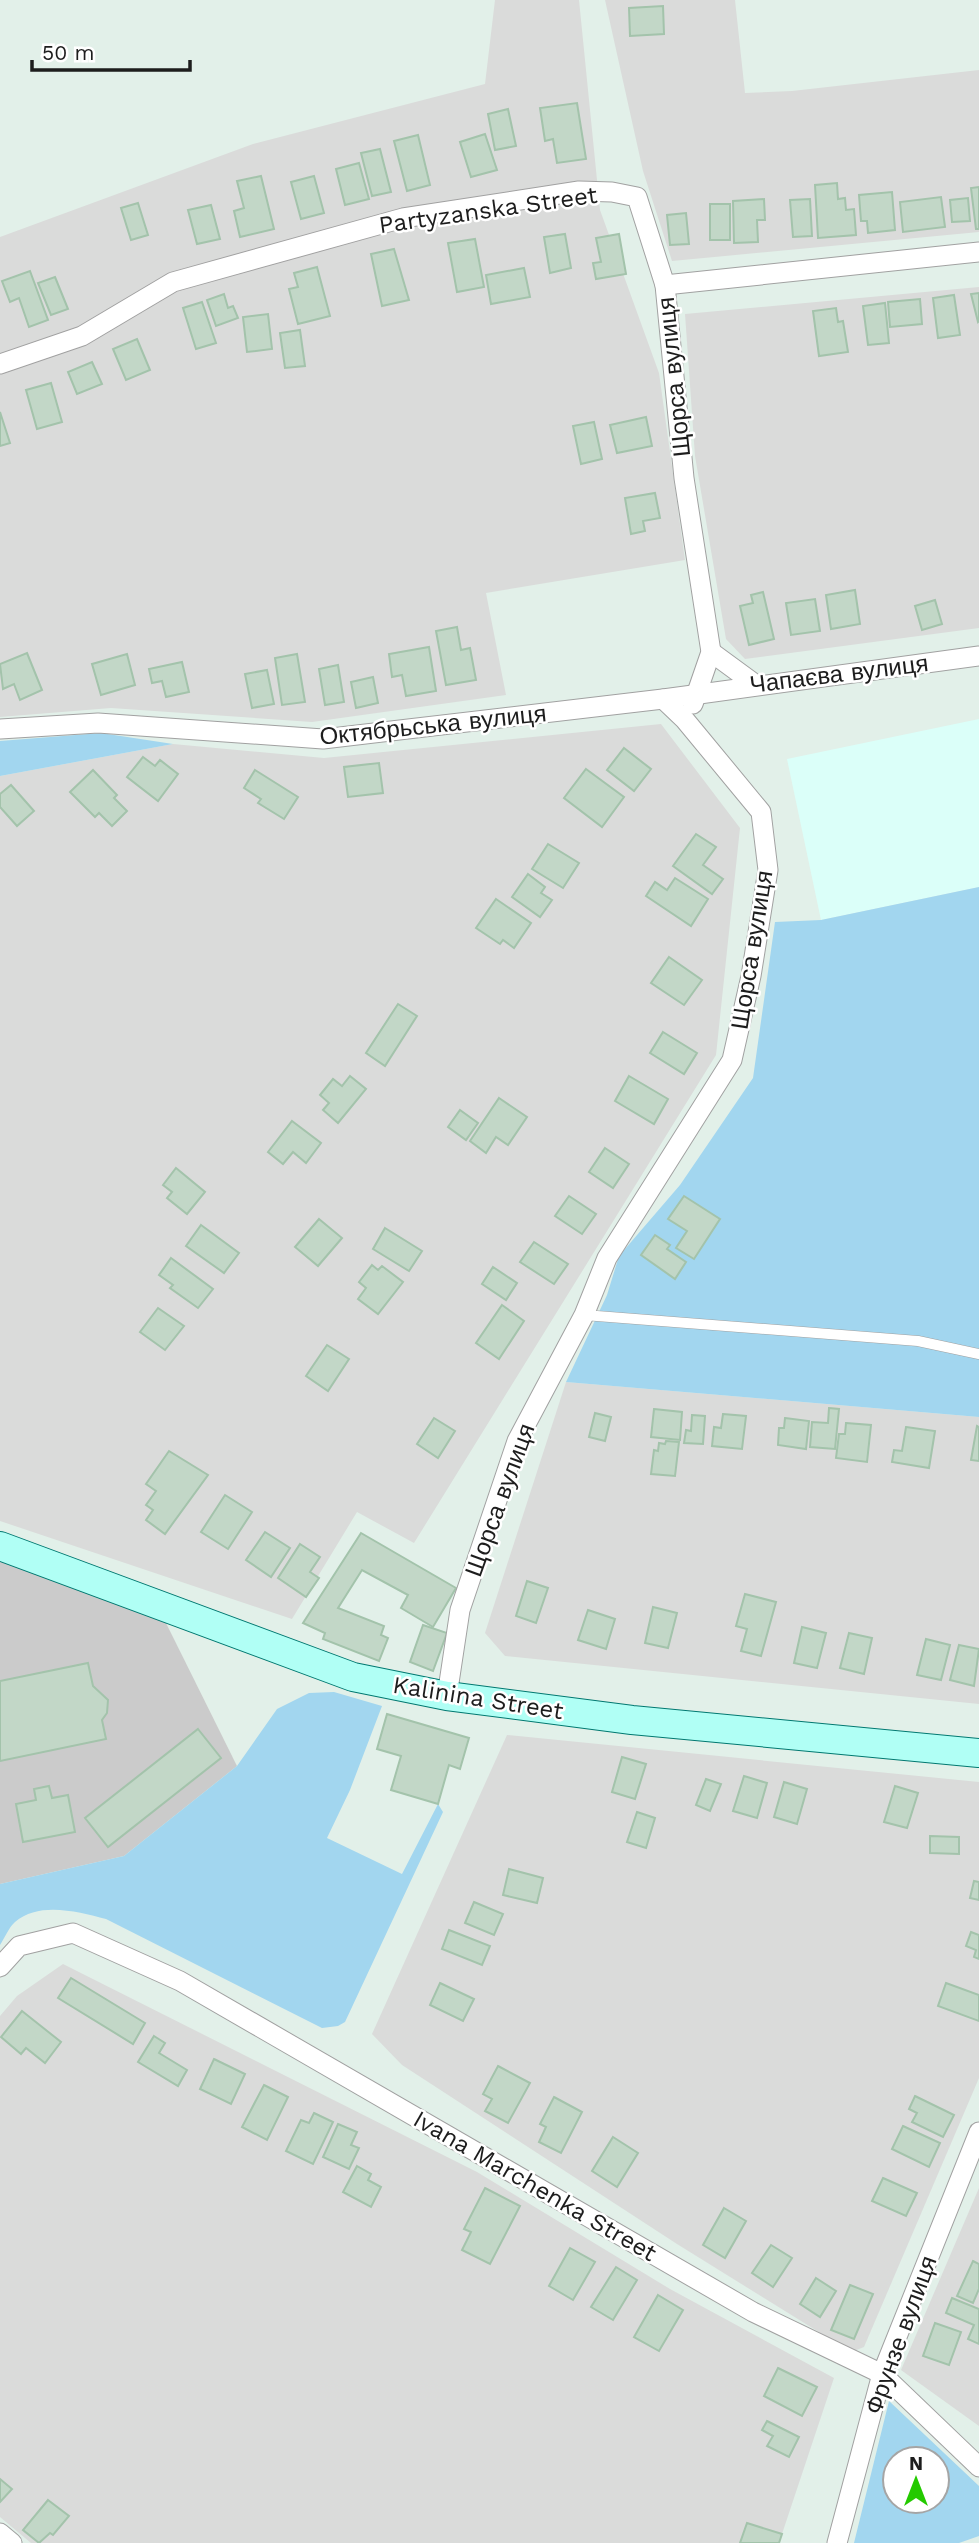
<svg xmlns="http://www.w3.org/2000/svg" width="979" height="2543" viewBox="0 0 979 2543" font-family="'Work Sans',sans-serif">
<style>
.residential{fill:#dadbda}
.education{fill:#dbfff9}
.religious{fill:#cbcbcb}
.grass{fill:#a2d6ef;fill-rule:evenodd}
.building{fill:#c2d7c7;stroke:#a3c3ab;stroke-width:2}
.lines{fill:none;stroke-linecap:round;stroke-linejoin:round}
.lane-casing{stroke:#a1a1a1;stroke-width:11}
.street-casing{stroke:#a1a1a1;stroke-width:21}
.secondary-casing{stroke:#007870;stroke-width:30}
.lane{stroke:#fff;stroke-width:10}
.street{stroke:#fff;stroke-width:19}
.secondary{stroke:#b0fff5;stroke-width:28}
.labels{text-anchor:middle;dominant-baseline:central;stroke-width:5;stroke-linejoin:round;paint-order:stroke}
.street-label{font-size:24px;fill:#1d1d1d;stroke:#fff}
</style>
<rect width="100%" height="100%" fill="#e2f0e9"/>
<g class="residential">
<polygon points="495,0 579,0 600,210 659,373 685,560 486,593 506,695 312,722 111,708 0,717 0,237 253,144 485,84"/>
<polygon points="605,0 735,0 745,93 792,91 979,70 979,232 672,261 643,171"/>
<polygon points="979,287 979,628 745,659 726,639 695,456 685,314"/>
<polygon points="661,724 740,828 716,1055 414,1543 357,1512 292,1619 0,1521 0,776 173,744 324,758"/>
<polygon points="566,1382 979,1417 979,1704 505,1656 485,1633"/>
<polygon points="507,1735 979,1782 979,2078 864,2347 851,2352 677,2244 402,2065 372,2034"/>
<polygon points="63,1964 477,2172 670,2289 834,2378 779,2543 31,2543 0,2517 0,2016 17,1996"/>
<polygon points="979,2188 979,2426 901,2370"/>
</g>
<polygon class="education" points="979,719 979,887 821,920 787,759"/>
<polygon class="religious" points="0,1560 163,1617 237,1766 124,1856 0,1884"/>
<g class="grass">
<polygon points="101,733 173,744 0,776 0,741"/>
<polygon points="979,887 979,1417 566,1382 607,1295 619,1256 680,1185 753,1078 775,922 821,920"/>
<path d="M334 1692 382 1706 350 1790 327 1838 402 1874 438 1804 443 1812 345 2022 338 2026 322 2028 106 1919C78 1912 40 1901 15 1922 9 1927 4 1939 0 1945V1884L124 1856 237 1766 277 1709 309 1693Z"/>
<path d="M889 2401 979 2486V2536L959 2543H854ZM895 2459H937V2501H895Z"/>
</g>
<g class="building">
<polygon points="663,6 664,34 630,36 629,8"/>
<polygon points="577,103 586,159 557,163 553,139 545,141 540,108"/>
<polygon points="508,109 516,146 495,150 488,114"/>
<polygon points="485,134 497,170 471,177 460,142"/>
<polygon points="418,135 430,185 407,191 394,141"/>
<polygon points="380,149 391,192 372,196 361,153"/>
<polygon points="359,163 369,199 345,205 336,169"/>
<polygon points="261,176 274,229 240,237 234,211 244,208 237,181"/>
<polygon points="314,176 324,213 301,219 291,182"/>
<polygon points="837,183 838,199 845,198 846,210 854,209 856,235 818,238 815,185"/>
<polygon points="979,187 979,229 976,229 971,188"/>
<polygon points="892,192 895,230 868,233 867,221 861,221 859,195"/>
<polygon points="941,197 945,227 903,232 900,202"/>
<polygon points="968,198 970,221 952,222 950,200"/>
<polygon points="764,199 765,220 757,220 758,242 734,243 733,201"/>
<polygon points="810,199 812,236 793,237 790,200"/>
<polygon points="138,203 148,235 131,240 121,208"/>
<rect x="710" y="204" width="20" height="36"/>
<polygon points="211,205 220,239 197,244 188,210"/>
<polygon points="686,213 689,244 670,245 667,215"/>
<polygon points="565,234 571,268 550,273 544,237"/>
<polygon points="619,234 626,274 596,279 593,263 601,262 596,238"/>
<polygon points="475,239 484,287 457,292 448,243"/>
<polygon points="394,249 409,300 382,306 371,254"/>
<polygon points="317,267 330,316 298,324 289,289 298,287 294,273"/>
<polygon points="524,268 530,297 491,304 486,275"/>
<polygon points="30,271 48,320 29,327 19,298 10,302 2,281"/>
<polygon points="55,277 68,309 51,315 38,283"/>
<polygon points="979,293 979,321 978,322 971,294"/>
<polygon points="224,294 228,308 233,306 238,318 216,326 207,300"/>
<polygon points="954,295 960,335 938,338 933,298"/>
<polygon points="920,299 922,324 890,327 888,302"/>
<polygon points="202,302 216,343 196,349 183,308"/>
<polygon points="885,303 889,343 868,345 863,306"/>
<polygon points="836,308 838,322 843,321 848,352 819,356 813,311"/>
<polygon points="268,314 272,349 247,352 243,317"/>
<polygon points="300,330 305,366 285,368 280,333"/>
<polygon points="137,339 150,370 126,380 113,349"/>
<polygon points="92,362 102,384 77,394 68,372"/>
<polygon points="51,383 62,422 37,429 26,390"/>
<polygon points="0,412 10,443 0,446"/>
<polygon points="646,417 652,446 617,453 610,425"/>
<polygon points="594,422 602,459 581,464 573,426"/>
<polygon points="655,493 660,518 643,521 645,531 631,534 625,498"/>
<polygon points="855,590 860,624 831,629 826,595"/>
<polygon points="763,592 774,639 749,645 740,606 753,603 751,595"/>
<polygon points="815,599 820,631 791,635 786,603"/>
<polygon points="935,600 942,624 922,630 915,606"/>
<polygon points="457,627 461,650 470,648 476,680 446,685 436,631"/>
<polygon points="429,647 436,691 406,696 402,675 392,677 389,654"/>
<polygon points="27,653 42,690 20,700 14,684 3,689 0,664"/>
<polygon points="127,654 135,685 101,695 92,664"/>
<polygon points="297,654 305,702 282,705 275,658"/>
<polygon points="182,662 189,692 166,697 162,681 152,683 149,669"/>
<polygon points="338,665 344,702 325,705 319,669"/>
<polygon points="267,670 274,704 252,708 245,674"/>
<polygon points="373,677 378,703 356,708 351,682"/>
<polygon points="624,748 651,769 634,791 607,770"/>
<polygon points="143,757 155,766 160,760 178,774 158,801 127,777"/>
<polygon points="379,763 383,793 348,797 344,767"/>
<polygon points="586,769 624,797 602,827 564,798"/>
<polygon points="93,770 117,795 114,798 127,811 112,826 99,813 95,817 70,792"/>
<polygon points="255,770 298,797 284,819 258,803 261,799 244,788"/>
<polygon points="11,785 34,811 17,826 0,807 0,794"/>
<polygon points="696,834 716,847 703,865 723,879 712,894 673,866"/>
<polygon points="548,844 579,863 563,888 532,869"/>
<polygon points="528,874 545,887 541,893 552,900 540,917 512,897"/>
<polygon points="675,878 708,899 691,926 646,896 655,882 667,890"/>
<polygon points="496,899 531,923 514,948 503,940 500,944 476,928"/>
<polygon points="669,957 702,980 684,1005 651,983"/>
<polygon points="398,1004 417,1016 385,1066 366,1053"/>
<polygon points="663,1032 697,1053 684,1074 650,1053"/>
<polygon points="350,1076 366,1089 338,1123 323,1110 329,1103 320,1095 333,1079 342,1086"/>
<polygon points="629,1076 668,1099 654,1124 615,1101"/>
<polygon points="499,1098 527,1117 508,1145 496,1137 486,1153 470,1141"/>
<polygon points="460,1110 478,1123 466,1140 448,1127"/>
<polygon points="292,1121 321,1143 306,1163 293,1152 283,1164 268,1152"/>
<polygon points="605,1148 629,1164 613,1188 589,1172"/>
<polygon points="176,1168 205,1192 187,1214 167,1198 172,1192 163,1185"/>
<polygon points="569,1196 596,1214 582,1234 555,1216"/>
<polygon points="684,1196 720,1219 694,1259 676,1248 687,1231 668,1219"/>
<polygon points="319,1219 342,1238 318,1266 295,1247"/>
<polygon points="201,1225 239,1253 224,1273 186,1246"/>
<polygon points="385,1228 422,1251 409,1271 373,1249"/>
<polygon points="655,1235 670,1245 667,1249 686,1262 675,1279 641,1255"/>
<polygon points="534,1242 568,1264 554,1284 520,1262"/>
<polygon points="171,1258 213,1289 198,1308 170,1288 173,1285 159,1275"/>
<polygon points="372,1265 378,1270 382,1266 403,1282 378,1314 358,1299 366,1288 359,1282"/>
<polygon points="493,1267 517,1283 506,1300 482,1284"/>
<polygon points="502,1305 524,1321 499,1359 476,1343"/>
<polygon points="158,1308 184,1326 165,1350 140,1332"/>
<polygon points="327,1345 349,1359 328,1391 306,1376"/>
<polygon points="829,1408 839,1409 835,1449 810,1447 812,1422 828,1423"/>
<polygon points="654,1409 682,1412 680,1440 651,1437"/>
<polygon points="595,1413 611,1417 605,1441 589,1437"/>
<polygon points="723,1414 746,1416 742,1449 712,1446 714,1427 721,1428"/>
<polygon points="692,1415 705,1416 703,1444 684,1443 686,1430 691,1431"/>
<polygon points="434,1418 455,1431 438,1458 417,1444"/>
<polygon points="785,1418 809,1421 806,1449 778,1445 779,1428 784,1428"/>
<polygon points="846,1423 871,1425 867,1462 836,1458 839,1434 845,1434"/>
<polygon points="977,1426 979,1427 979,1461 971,1460"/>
<polygon points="906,1427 935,1431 929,1468 892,1462 894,1450 902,1451"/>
<polygon points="666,1441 679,1442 675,1476 651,1474 654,1450 658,1451 659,1443 665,1444"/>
<polygon points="169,1451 208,1475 165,1534 146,1520 153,1510 146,1505 156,1491 146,1484"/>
<polygon points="225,1495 252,1512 228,1549 201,1532"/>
<polygon points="265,1532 290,1548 271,1577 246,1560"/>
<polygon points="361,1533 456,1588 433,1627 401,1608 408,1595 362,1570 338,1608 384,1626 381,1635 388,1638 379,1661 323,1639 325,1633 303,1623"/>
<polygon points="300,1544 320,1557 310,1572 319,1578 306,1597 278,1578"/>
<polygon points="527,1581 548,1588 536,1623 516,1616"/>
<polygon points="745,1594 776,1602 761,1656 741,1651 747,1629 736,1626"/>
<polygon points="653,1607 677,1613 668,1648 645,1643"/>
<polygon points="588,1610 615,1619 606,1649 578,1640"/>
<polygon points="423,1625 447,1633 433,1671 410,1662"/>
<polygon points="802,1627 826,1633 817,1668 794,1663"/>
<polygon points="849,1633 872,1638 864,1674 840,1668"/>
<polygon points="926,1639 950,1645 941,1680 917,1675"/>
<polygon points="959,1645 979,1649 974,1686 950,1680"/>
<polygon points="88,1663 93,1686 108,1700 107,1713 102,1720 106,1739 0,1761 0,1681"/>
<polygon points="387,1714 469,1738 460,1769 449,1765 438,1804 391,1790 401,1756 377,1749"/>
<polygon points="198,1729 221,1758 108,1847 85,1818"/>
<polygon points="622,1757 646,1764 635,1799 612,1792"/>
<polygon points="744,1776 767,1783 757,1818 733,1811"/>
<polygon points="706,1779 721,1784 710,1811 696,1805"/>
<polygon points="784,1782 807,1789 797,1824 774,1817"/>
<polygon points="49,1786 52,1798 68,1795 75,1832 23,1842 16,1804 36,1800 34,1789"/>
<polygon points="895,1786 918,1793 907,1828 884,1822"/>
<polygon points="637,1812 655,1818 646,1848 627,1842"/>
<polygon points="930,1836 959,1837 959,1854 930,1853"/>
<polygon points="509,1869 543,1878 537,1903 503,1895"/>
<polygon points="974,1881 979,1882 979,1900 970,1898"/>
<polygon points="474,1902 503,1914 494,1935 465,1923"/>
<polygon points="449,1930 490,1946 482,1965 442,1949"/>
<polygon points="971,1932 979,1935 979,1959 974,1957 976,1950 966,1946"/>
<polygon points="71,1978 145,2023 133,2044 58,1998"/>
<polygon points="440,1983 474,1999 463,2021 430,2005"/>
<polygon points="946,1983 979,1995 979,2021 938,2006"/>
<polygon points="22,2011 61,2042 45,2063 26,2048 21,2054 1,2037"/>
<polygon points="154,2036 165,2043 159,2053 187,2070 178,2086 138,2062"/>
<polygon points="214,2059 245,2074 231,2104 200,2089"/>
<polygon points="498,2066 530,2083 508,2123 485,2111 492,2099 483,2094"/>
<polygon points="264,2085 288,2097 267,2140 242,2127"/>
<polygon points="915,2096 954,2115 943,2137 912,2122 917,2113 909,2109"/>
<polygon points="554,2097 582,2112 561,2153 539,2142 546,2127 540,2124"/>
<polygon points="314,2113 333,2122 313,2164 286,2151 301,2120 309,2123"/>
<polygon points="338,2124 357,2132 351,2145 359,2148 349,2169 323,2157"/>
<polygon points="903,2126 940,2143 929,2167 892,2149"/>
<polygon points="613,2137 638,2153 617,2187 592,2171"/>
<polygon points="357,2166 371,2174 368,2180 381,2187 371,2207 343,2192"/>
<polygon points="883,2178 917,2193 906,2216 872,2201"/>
<polygon points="485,2188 520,2206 490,2264 462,2250 471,2232 464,2229"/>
<polygon points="724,2208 746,2221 725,2258 703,2245"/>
<polygon points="771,2245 792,2258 773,2287 752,2273"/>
<polygon points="570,2248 595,2262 573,2300 549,2286"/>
<polygon points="973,2261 979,2264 979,2289 973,2303 957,2296"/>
<polygon points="616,2267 637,2280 613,2320 591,2307"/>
<polygon points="816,2278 836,2291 820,2317 800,2304"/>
<polygon points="850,2285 873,2294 854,2339 831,2330"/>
<polygon points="658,2295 683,2310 659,2351 634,2337"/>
<polygon points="952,2298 979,2309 979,2344 968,2339 974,2325 946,2313"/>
<polygon points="935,2323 961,2332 949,2365 923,2356"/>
<polygon points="778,2368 817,2387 802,2416 764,2396"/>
<polygon points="767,2421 799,2437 789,2457 767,2446 773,2436 762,2430"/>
<polygon points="0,2479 12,2489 0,2502"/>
<polygon points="48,2500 69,2516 53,2535 50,2533 39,2543 23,2530"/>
<polygon points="747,2523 782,2534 779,2543 740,2543"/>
</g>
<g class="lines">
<defs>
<polyline id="lane" points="584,1315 918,1341 979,1354"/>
<g id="street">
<polyline points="665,285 684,478 711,652 693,704"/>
<polyline points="0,364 82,336 173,282 403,218 579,191 612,192 637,197 665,285 979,252"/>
<polyline points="711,652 756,685"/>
<polyline points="0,729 98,723 323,739 663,699 979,656"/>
<polyline points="447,1696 460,1610 517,1441 584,1315 607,1258 732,1060 751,976 768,870 761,812 685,720 663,699"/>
<polyline points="0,1967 19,1946 73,1933 180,1981 753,2312 882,2374 979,2467"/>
<polyline points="0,2533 12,2543"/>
<polyline points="837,2543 882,2374 979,2132"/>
</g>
<polyline id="secondary" points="0,1546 353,1677 447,1696 632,1720 979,1753"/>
</defs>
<use href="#lane" class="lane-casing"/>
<use href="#street" class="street-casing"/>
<use href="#secondary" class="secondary-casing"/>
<use href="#lane" class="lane"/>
<use href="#street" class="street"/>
<use href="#secondary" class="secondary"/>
</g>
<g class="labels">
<g class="street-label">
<text transform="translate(488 210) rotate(-8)">Partyzanska Street</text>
<text transform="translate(674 377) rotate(-96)">Щорса вулиця</text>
<text transform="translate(839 674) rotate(-7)">Чапаєва вулиця</text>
<text transform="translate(433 725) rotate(-6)">Октябрьська вулиця</text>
<text transform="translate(752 950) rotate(-81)">Щорса вулиця</text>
<text transform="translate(500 1500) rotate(-70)">Щорса вулиця</text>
<text transform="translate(478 1698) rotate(9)">Kalinina Street</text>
<text transform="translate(535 2186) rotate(30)">Ivana Marchenka Street</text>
<text transform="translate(901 2335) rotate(-70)">Фрунзе вулиця</text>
</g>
</g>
<g transform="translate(916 2480)"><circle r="33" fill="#ffffff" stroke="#a5a5a5" stroke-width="2"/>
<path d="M0-5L12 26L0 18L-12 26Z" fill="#24ca00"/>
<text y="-10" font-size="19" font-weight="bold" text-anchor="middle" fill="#1d1d1d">N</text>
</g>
<path d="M32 60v10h158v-10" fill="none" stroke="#1d1d1d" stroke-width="3.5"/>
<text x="42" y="60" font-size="21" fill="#1d1d1d" stroke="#ffffff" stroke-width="5" paint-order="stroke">50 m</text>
</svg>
